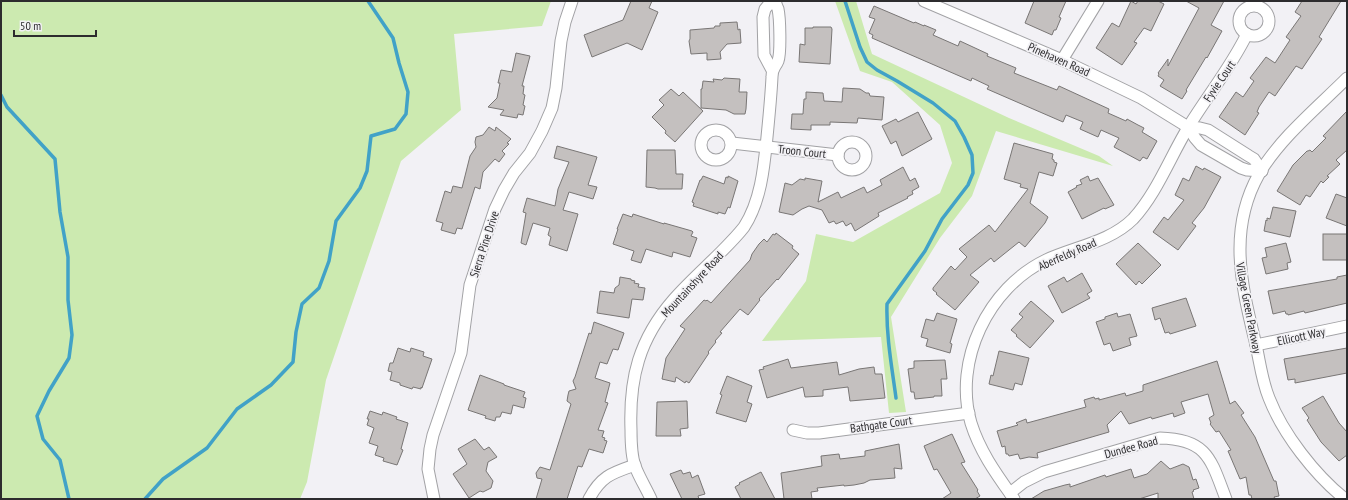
<svg xmlns="http://www.w3.org/2000/svg" width="1348" height="500" viewBox="0 0 1348 500" font-family="'PT Sans Narrow',sans-serif">
<style>
.green{fill:#cceab0}
.lines{fill:none;stroke-linecap:round;stroke-linejoin:round}
.stream{stroke:#41a2c7;stroke-width:3.5}
.building{fill:#c4c0bf;stroke:#797675}
.street-casing{stroke:#a2a2a5;stroke-width:13}
.street{stroke:#fff;stroke-width:11}
.labels{text-anchor:middle;dominant-baseline:central;stroke-width:3.5;stroke-linejoin:round;paint-order:stroke}
.street-label{font-size:12px;fill:#2d2c2e;stroke:#f2f1f5}
</style>
<rect width="100%" height="100%" fill="#f2f1f5"/>
<g class="green">
<polygon points="1,1 551,1 542,26 454,34 461,110 401,161 326,380 307,482 300,499 1,499"/>
<polygon points="835,1 856,1 872,54 1009,118 1099,156 1113,166 996,131 972,196 940,238 891,317 906,412 889,413 881,337 762,341 806,281 816,234 853,242 940,193 952,163 940,125 892,82 860,71"/>
</g>
<g class="lines">
<g class="stream">
<path d="M845 1 860 47 867 62 877 70 897 81 933 103 955 121 964 137 972 155 973 173 968 185 942 219 925 251 887 304C886 336 892 368 896 398"/>
<polyline points="1,95 7,107 55,159 60,212 68,257 68,300 72,335 69,358 49,391 37,416 43,439 60,460 69,499"/>
<polyline points="145,499 163,479 207,448 237,409 271,385 293,362 296,332 302,304 319,288 329,261 336,221 360,188 367,171 371,136 395,129 406,114 408,92 399,63 393,38 368,1"/>
</g>
</g>
<g class="building">
<polygon points="631,1 652,1 649,8 658,12 642,50 627,43 592,57 584,35 623,20"/>
<polygon points="1034,1 1066,1 1059,17 1061,18 1056,30 1054,30 1052,35 1025,23"/>
<polygon points="1131,1 1136,4 1138,1 1158,1 1164,4 1151,31 1144,28 1134,42 1137,43 1122,65 1096,48 1112,23 1119,27"/>
<polygon points="1186,1 1224,1 1211,25 1222,31 1207,58 1206,57 1186,90 1187,91 1182,99 1160,86 1164,80 1158,76 1159,74 1158,73 1168,59 1168,66 1199,8"/>
<polygon points="1302,1 1341,1 1319,37 1322,39 1302,69 1296,66 1275,96 1269,92 1259,107 1257,112 1259,113 1245,135 1219,117 1236,92 1243,97 1254,81 1250,78 1266,57 1275,63 1290,40 1286,37 1301,16 1295,12"/>
<polygon points="874,6 914,23 915,22 924,26 924,25 936,30 933,35 958,46 960,41 988,54 987,56 1016,68 1014,73 1057,90 1059,86 1109,109 1108,113 1126,121 1127,119 1138,125 1144,128 1142,132 1157,141 1147,159 1143,157 1140,161 1114,147 1119,138 1101,130 1098,137 1080,129 1083,122 1066,115 1063,122 987,89 989,86 972,78 971,81 872,38 873,35 869,33 875,19 869,17"/>
<polygon points="737,22 738,30 740,29 741,43 727,44 720,52 721,59 707,60 707,53 691,54 689,41 690,39 690,30 714,28 715,26 720,26 720,23"/>
<polygon points="813,27 831,27 832,29 830,64 799,62 800,44 805,45 805,28 813,28"/>
<polygon points="516,53 530,56 522,86 524,86 523,94 525,95 523,105 525,106 523,115 518,114 517,118 500,115 504,110 488,107 497,98 500,83 498,83 501,70 512,72"/>
<polygon points="724,78 740,79 739,92 747,92 746,109 745,114 734,114 726,110 701,108 701,89 702,89 703,81 714,82 713,79 722,80"/>
<polygon points="843,88 860,89 866,93 869,93 870,96 884,97 882,120 858,118 857,123 830,122 830,125 811,125 811,130 791,129 792,114 803,114 804,99 806,99 806,92 823,93 824,101 842,102"/>
<polygon points="671,89 679,96 683,92 703,111 675,142 665,133 666,131 652,117 664,105 659,100"/>
<polygon points="1347,111 1347,150 1336,160 1340,164 1327,176 1329,177 1323,183 1321,181 1310,197 1306,195 1300,205 1277,191 1293,165 1307,151 1308,151 1310,150 1312,152 1326,138 1323,136"/>
<polygon points="918,112 932,139 902,156 896,141 891,144 882,126 896,119 898,122"/>
<polygon points="489,127 495,131 496,127 511,139 507,143 509,144 502,151 505,154 499,162 495,159 483,172 480,189 475,187 462,229 457,228 455,234 441,230 443,223 436,221 445,191 451,193 453,186 462,188 470,156 476,147 475,142 476,137 483,135"/>
<polygon points="1014,143 1053,154 1052,159 1054,160 1054,162 1057,163 1053,176 1039,172 1030,203 1048,217 1045,223 1025,247 1019,242 994,262 991,258 970,275 979,282 955,310 936,294 937,293 933,290 933,288 951,266 955,270 967,257 959,249 989,225 995,232 1028,189 1020,187 1021,184 1004,179"/>
<polygon points="557,146 597,157 588,185 597,187 593,199 569,192 563,210 578,214 567,251 549,245 551,237 548,235 550,228 533,223 526,245 521,243 526,213 523,212 527,198 555,206 558,189 569,162 554,158"/>
<polygon points="647,150 675,150 676,174 683,174 682,189 658,189 655,188 646,187"/>
<polygon points="1196,166 1203,170 1204,168 1221,177 1204,208 1192,223 1196,226 1178,250 1153,232 1164,217 1168,220 1184,200 1175,195 1183,178 1189,181"/>
<polygon points="903,167 910,181 915,178 919,187 912,191 913,194 907,197 908,198 878,213 879,216 855,231 851,223 846,226 843,221 836,224 834,221 829,223 822,210 809,206 802,209 793,215 779,212 785,183 792,185 800,179 805,180 805,178 822,181 818,202 838,192 841,198 864,187 867,193 882,185 880,180"/>
<polygon points="703,176 724,184 726,177 728,178 728,176 738,181 730,208 728,207 725,214 718,212 718,214 693,206 694,203 692,202 700,180 701,180"/>
<polygon points="1088,176 1090,181 1098,178 1114,205 1105,209 1104,208 1082,219 1068,192 1077,187 1076,186 1082,184 1080,180"/>
<polygon points="1336,194 1347,198 1347,226 1326,218"/>
<polygon points="1273,207 1296,211 1290,237 1264,231 1266,220 1267,221 1267,218 1270,219"/>
<polygon points="623,214 632,217 633,214 664,224 664,223 692,231 693,232 691,236 697,238 690,257 673,252 672,257 646,249 641,263 631,260 634,251 613,244 618,229 617,229"/>
<polygon points="776,233 793,246 792,248 799,254 778,280 777,279 759,299 760,300 748,315 740,309 720,332 722,333 715,341 716,342 708,352 709,353 689,383 686,381 685,383 676,377 675,382 662,379 666,358 685,329 680,326 704,300 706,301 707,300 711,303 750,260 752,254 759,244 764,239 767,242 773,234 775,235"/>
<rect x="1323" y="234" width="24" height="26"/>
<polygon points="1138,243 1161,265 1142,284 1139,281 1136,285 1116,264"/>
<polygon points="1286,243 1291,262 1287,263 1288,269 1266,274 1262,258 1267,257 1265,248"/>
<polygon points="1082,273 1092,291 1087,294 1090,298 1062,313 1048,286 1064,277 1067,282"/>
<polygon points="1347,275 1347,303 1305,313 1304,311 1288,315 1288,314 1286,314 1285,311 1273,314 1268,291 1337,279 1337,277"/>
<polygon points="620,277 631,279 631,280 635,281 634,283 639,284 638,287 645,288 643,300 632,299 629,318 597,313 600,291 614,293 615,288 619,285"/>
<polygon points="1186,298 1196,326 1170,334 1169,332 1165,333 1160,318 1155,320 1152,308"/>
<polygon points="1031,301 1054,321 1030,348 1016,336 1017,335 1011,330 1023,317 1019,314"/>
<polygon points="937,313 957,319 950,343 952,344 950,353 926,346 928,339 921,337 926,319 934,321"/>
<polygon points="1117,313 1118,317 1130,314 1137,336 1129,338 1131,345 1113,351 1110,343 1104,345 1096,322 1105,319 1105,317"/>
<polygon points="594,322 624,333 618,350 613,349 607,364 600,362 595,378 610,383 605,402 608,403 598,430 604,431 602,437 605,438 604,440 607,441 603,453 589,449 582,467 578,466 567,499 536,499 542,479 537,478 536,473 540,467 550,470 571,404 567,401 568,395 569,391 576,389 573,381 575,377 589,333 591,334"/>
<polygon points="398,348 410,352 411,348 424,352 423,356 432,359 422,388 421,387 421,389 413,387 412,389 400,385 400,383 390,380 392,372 388,371 390,363 393,363"/>
<polygon points="1347,348 1347,373 1295,383 1295,379 1288,380 1284,359"/>
<polygon points="999,351 1029,358 1022,385 1015,383 1013,390 989,384 991,375 993,376"/>
<polygon points="788,359 791,368 837,362 839,375 859,369 874,367 875,374 882,374 885,398 850,401 848,387 823,390 823,396 805,397 803,387 767,398 759,370 764,369 763,367"/>
<polygon points="945,360 947,379 941,379 942,396 934,396 934,397 915,399 914,392 911,392 908,369 914,368 914,361"/>
<polygon points="1217,361 1230,404 1235,401 1244,413 1241,415 1255,437 1274,481 1276,481 1279,496 1274,497 1275,499 1252,499 1251,495 1249,495 1246,477 1240,479 1228,451 1231,450 1219,431 1216,432 1210,424 1211,423 1209,418 1214,415 1208,394 1181,402 1185,413 1174,417 1173,413 1152,419 1151,417 1129,424 1121,411 1107,425 1109,432 1037,453 1038,458 1029,457 1020,459 1018,454 1009,456 1008,454 1006,454 1005,446 1002,447 997,431 1018,425 1016,423 1026,419 1027,423 1086,407 1084,400 1094,397 1095,399 1099,398 1099,400 1125,393 1126,396 1143,391 1143,385"/>
<polygon points="480,375 504,384 504,385 525,392 523,397 526,398 524,408 513,405 511,414 502,412 500,417 496,417 495,421 485,418 486,416 468,410"/>
<polygon points="727,376 752,386 747,402 752,404 746,422 716,413 722,395 720,394"/>
<polygon points="1323,396 1339,423 1347,432 1347,455 1339,461 1321,442 1307,420 1309,418 1302,408"/>
<polygon points="687,401 688,428 680,429 681,436 656,436 657,402"/>
<polygon points="370,411 382,415 383,412 397,417 396,419 408,423 401,449 403,450 397,465 383,461 384,458 375,455 378,446 369,443 374,428 367,425 369,419 367,419"/>
<polygon points="952,434 965,462 961,463 978,490 977,491 980,496 975,499 942,499 951,493 937,469 934,470 924,446"/>
<polygon points="475,439 484,450 489,447 497,457 488,462 486,471 493,481 491,488 483,492 480,491 469,498 453,474 467,464 458,449"/>
<polygon points="899,444 902,469 894,468 895,478 870,480 864,483 854,485 844,486 844,485 817,488 818,491 811,492 812,499 784,499 781,473 822,466 821,456 839,454 840,459 865,456 865,451"/>
<polygon points="1161,461 1170,469 1183,464 1189,467 1193,480 1196,479 1199,488 1193,490 1194,491 1192,492 1194,499 1158,499 1158,493 1139,499 1031,499 1044,491 1065,485 1070,484 1070,487 1105,475 1106,477 1131,469 1134,478 1147,474"/>
<polygon points="681,470 683,474 690,472 692,478 698,475 705,494 698,496 699,499 682,499 670,474"/>
<polygon points="761,472 775,499 741,499 735,487 740,484 739,483"/>
</g>
<g class="lines">
<defs>
<g id="street">
<polyline points="772,1 765,9 763,17 764,55 772,70"/>
<polyline points="924,1 1062,60 1141,98 1188,127 1195,138 1201,145 1241,168 1247,170 1262,171"/>
<circle cx="1254" cy="21" r="15"/>
<polyline points="1062,60 1098,1"/>
<polyline points="1188,127 1200,128 1208,130 1249,156 1254,159 1262,171"/>
<circle cx="716" cy="145" r="15"/>
<circle cx="852" cy="156" r="14"/>
<polyline points="732,143 838,155"/>
<polyline points="1256,345 1347,326"/>
<polyline points="793,430 807,433 819,433 969,413"/>
<path d="M1010 493 1024 482 1044 472 1160 438C1208 439 1211 460 1226 499"/>
<polyline points="434,499 428,469 430,449 433,435 461,353 470,285 495,209 504,190 514,173 530,153 542,131 552,108 556,88 561,41 565,22 572,1"/>
<path d="M589 499C601 476 612 473 635 465"/>
<path d="M651 499C646 488 639 477 635 466 631 455 631 442 631 430 629 378 639 339 674 299 689 282 706 267 721 252 729 244 737 236 744 227 761 201 764 167 767 137 769 117 771 97 772 77 772 68 775 68 778 61 781 53 780 18 778 9 777 7 776 4 775 1"/>
<path d="M1014 499C997 475 980 452 971 423 953 361 988 288 1046 260 1074 247 1110 242 1133 219 1157 193 1170 157 1189 126 1208 95 1231 67 1247 34"/>
<path d="M1345 499C1315 475 1283 434 1269 398 1262 381 1260 363 1256 345 1242 287 1227 231 1259 174 1280 138 1318 107 1347 78"/>
</g>
</defs>
<use href="#street" class="street-casing"/>
<use href="#street" class="street"/>
</g>
<g class="labels">
<g class="street-label">
<text transform="translate(1059 59) rotate(24)">Pinehaven Road</text>
<text transform="translate(1219 81) rotate(-56)">Fyvie Court</text>
<text transform="translate(802 151) rotate(6)">Troon Court</text>
<text transform="translate(484 244) rotate(-72)">Sierra Pine Drive</text>
<text transform="translate(1067 254) rotate(-24)">Aberfeldy Road</text>
<text transform="translate(692 284) rotate(-47)">Mountainshyre Road</text>
<text transform="translate(1249 308) rotate(79)">Village Green Parkway</text>
<text transform="translate(1301 336) rotate(-12)">Ellicott Way</text>
<text transform="translate(881 424) rotate(-8)">Bathgate Court</text>
<text transform="translate(1131 447) rotate(-15)">Dundee Road</text>
</g>
</g>
<rect width="1348" height="500" fill="none" stroke="#2d2c2e" stroke-width="4"/>
<path d="M14 30v6h82v-6" fill="none" stroke="#2d2c2e" stroke-width="2"/>
<text x="20" y="30" font-size="12" fill="#2d2c2e" stroke="#f2f1f5" stroke-width="3" paint-order="stroke">50 m</text>
</svg>
